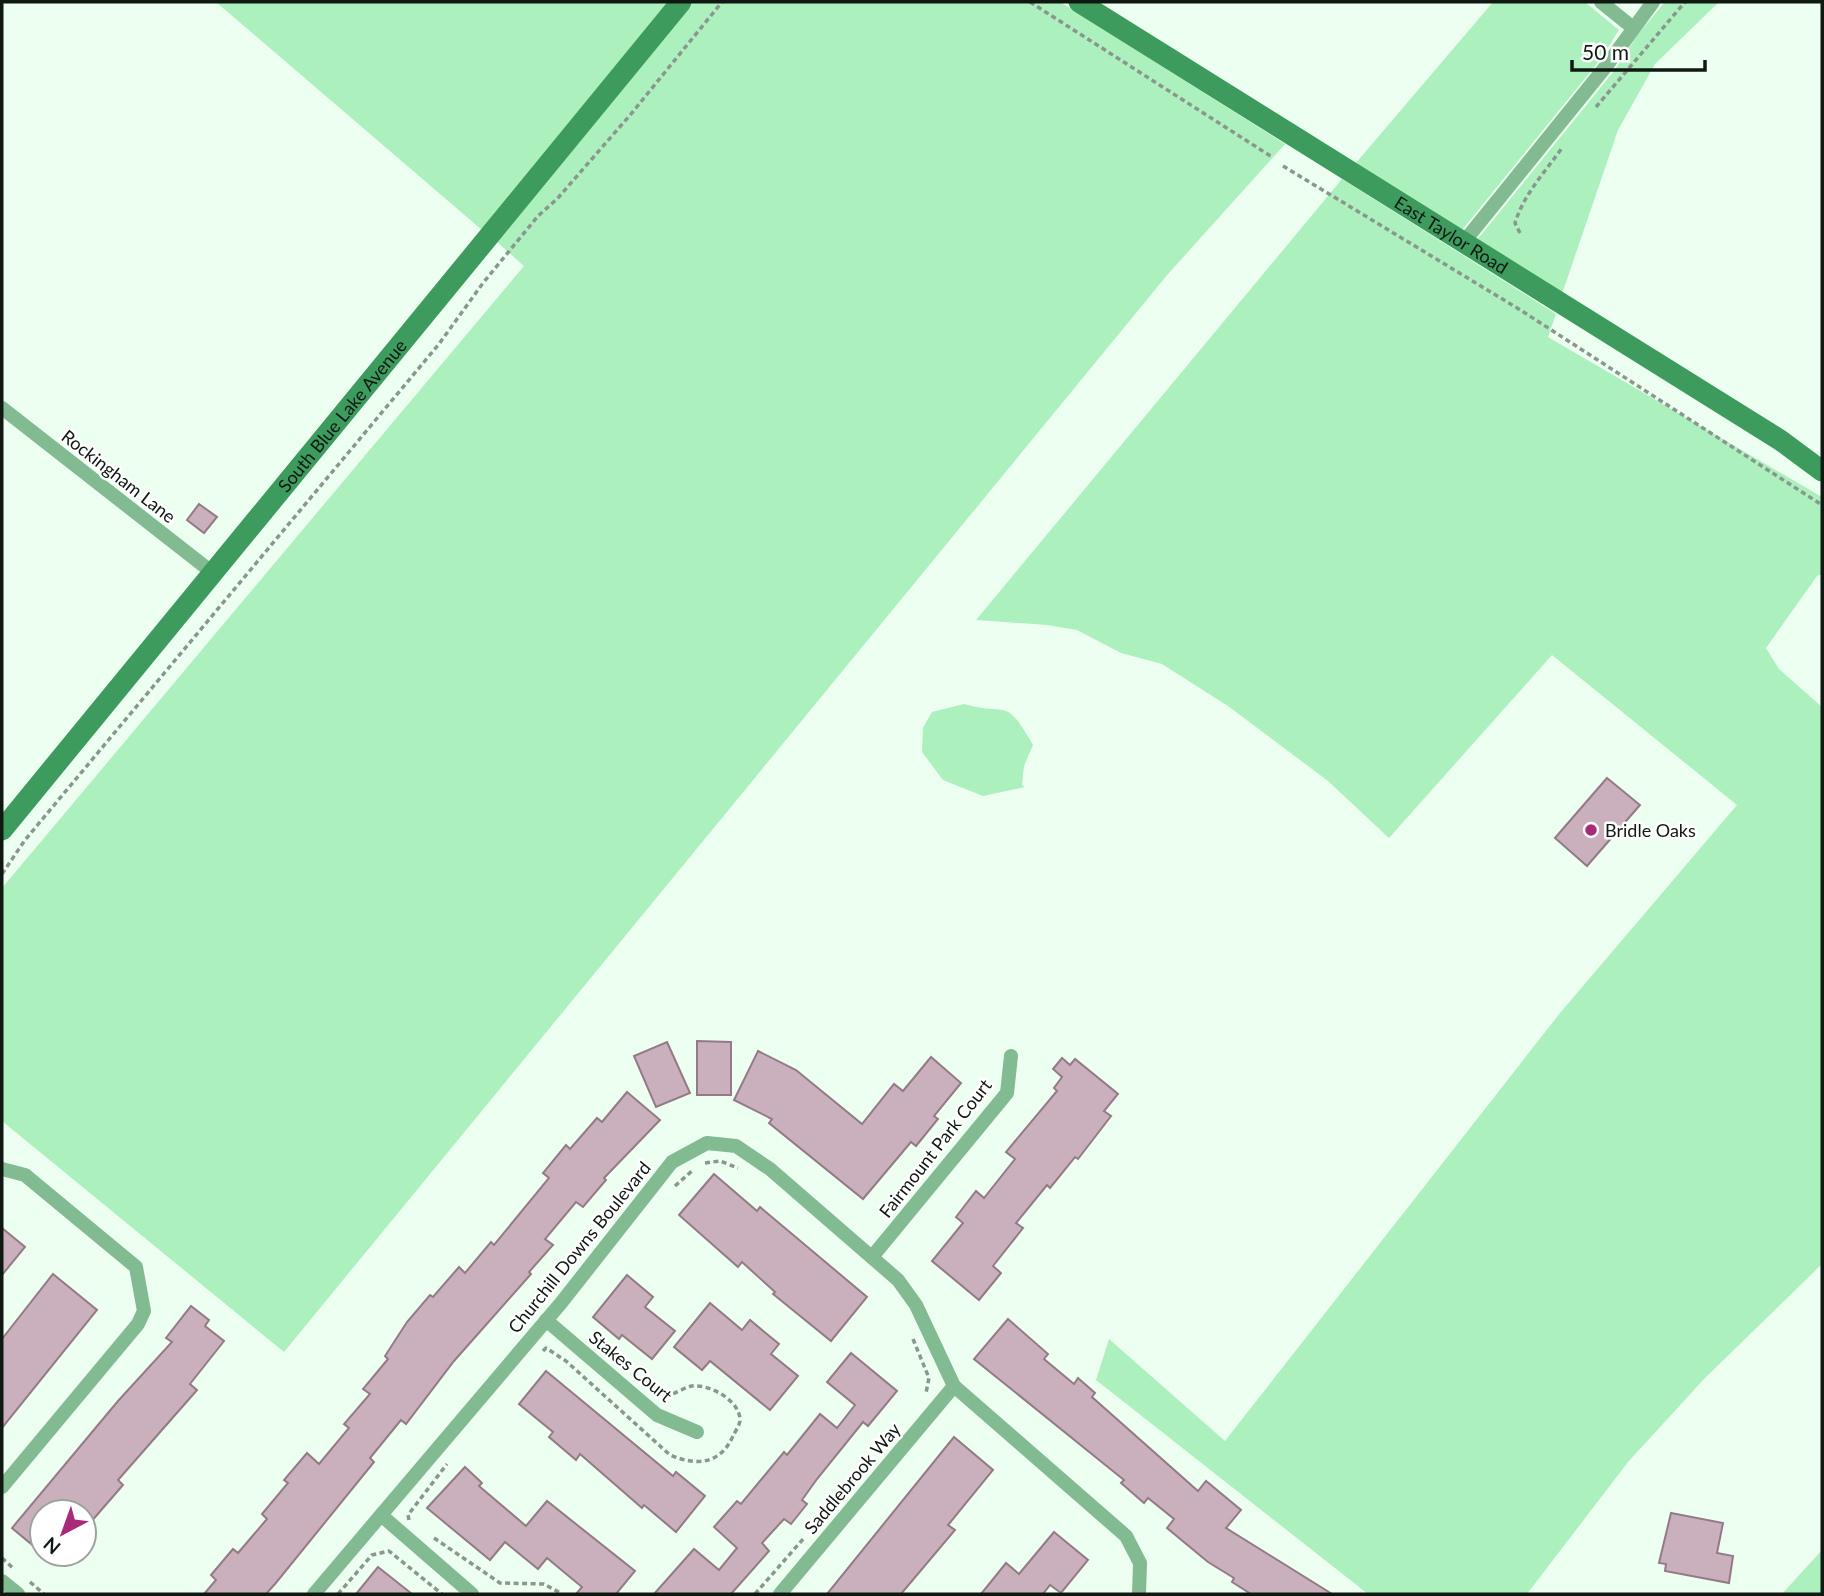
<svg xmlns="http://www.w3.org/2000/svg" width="1824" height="1596" viewBox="0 0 1824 1596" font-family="Lato,sans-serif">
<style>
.green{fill:#acf0be}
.building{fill:#cab0bc;stroke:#937b86;stroke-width:2}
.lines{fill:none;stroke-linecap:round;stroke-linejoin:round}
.path{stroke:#8a978d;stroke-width:3.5;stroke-dasharray:5 3.5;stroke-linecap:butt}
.minor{stroke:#82bb91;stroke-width:14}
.secondary{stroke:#3d9b5e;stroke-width:21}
.poi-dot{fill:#aa2a79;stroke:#fff;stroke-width:2.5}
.labels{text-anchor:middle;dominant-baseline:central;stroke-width:5;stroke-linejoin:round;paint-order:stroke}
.street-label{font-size:18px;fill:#101812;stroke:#fff}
.poi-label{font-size:18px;fill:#101812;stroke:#fff;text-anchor:start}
</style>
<rect width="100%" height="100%" fill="#edfff1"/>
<g class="green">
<polygon points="216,2 669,2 482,230"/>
<polygon points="692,2 1060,2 1285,144 1168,274 284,1352 2,1121 2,888 524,266 496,241"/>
<polygon points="1493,2 1585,2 1619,30 1600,60 1462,230 1355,164"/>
<polygon points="1665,2 1719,2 1655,64 1618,130 1562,294 1477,240 1614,71 1639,33"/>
<polygon points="1342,179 1556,314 1548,337 1822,497 1822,574 1817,576 1766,648 1779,669 1822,707 1822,1264 1704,1379 1628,1462 1527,1594 1368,1594 1096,1380 1109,1339 1225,1441 1560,1013 1737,805 1552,655 1389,838 1328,781 1228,706 1162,664 1121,653 1077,630 1047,625 976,620"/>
<path d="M964 704C1010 717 1004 695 1033 745L1024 766 1022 785 1025 787 983 796 943 780 922 752 923 728 932 712Z"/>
<polygon points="1822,1550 1822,1594 1782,1594"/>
</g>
<g class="building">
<polygon points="199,504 217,517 204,533 187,520"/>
<polygon points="1607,778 1640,805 1587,866 1555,838"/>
<polygon points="697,1041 731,1042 731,1095 697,1095"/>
<polygon points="667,1042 690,1093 656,1107 634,1056"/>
<polygon points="758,1051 796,1070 862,1124 894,1084 903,1091 931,1057 961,1083 934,1116 938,1119 916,1146 911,1142 863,1199 769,1123 772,1119 734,1100"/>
<polygon points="1062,1058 1070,1065 1075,1059 1118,1094 1104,1111 1111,1116 1078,1159 1075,1157 1050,1188 1047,1185 1016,1223 1023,1228 993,1266 1001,1273 979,1300 932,1261 963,1223 956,1217 976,1191 984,1198 1015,1159 1006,1152 1057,1091 1054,1088 1062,1077 1053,1069"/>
<polygon points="627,1092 660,1120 604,1178 606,1180 583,1207 576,1202 545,1239 553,1245 529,1272 531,1274 454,1361 406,1424 401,1420 370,1458 374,1462 275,1584 266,1594 204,1594 216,1580 211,1575 233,1549 238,1553 267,1519 262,1514 288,1483 284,1480 307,1453 319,1464 349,1428 344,1424 370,1394 363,1389 388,1359 385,1356 407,1322 430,1295 433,1297 459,1267 465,1273 491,1242 494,1245 549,1178 543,1173 566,1145 570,1149 597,1118 602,1122"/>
<polygon points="714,1174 757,1211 760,1207 867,1297 831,1341 773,1294 775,1292 742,1262 738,1267 679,1215"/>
<polygon points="2,1228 25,1247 2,1275"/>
<polygon points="53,1274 97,1310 2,1428 2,1339"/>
<polygon points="627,1275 653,1297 645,1307 675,1331 652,1359 622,1335 619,1339 593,1317"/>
<polygon points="710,1303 742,1330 750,1320 779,1344 771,1354 798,1376 770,1410 710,1361 702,1370 674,1347"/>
<polygon points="191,1306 209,1320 205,1326 224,1341 190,1384 197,1390 118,1480 123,1485 90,1523 84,1518 84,1512 42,1512 42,1553 12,1528 118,1401 172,1342 166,1338"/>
<polygon points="1008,1319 1048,1354 1044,1359 1074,1384 1078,1378 1095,1393 1092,1397 1198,1491 1206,1481 1241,1510 1226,1528 1332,1594 1251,1594 1232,1582 1234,1578 1208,1562 1167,1528 1174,1519 1148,1498 1144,1503 1121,1483 1124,1480 974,1359"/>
<polygon points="851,1353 897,1391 868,1426 863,1422 817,1479 802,1500 807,1504 791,1524 784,1519 762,1543 769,1551 731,1594 654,1594 694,1549 719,1570 737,1548 714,1527 737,1501 741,1504 784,1452 787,1455 820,1414 837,1428 855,1405 827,1382"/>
<polygon points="546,1371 673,1476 676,1472 705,1496 676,1532 644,1505 642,1508 580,1454 576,1460 549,1437 553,1432 519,1404"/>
<polygon points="954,1437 993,1470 948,1525 955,1530 901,1594 827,1594"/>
<polygon points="465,1467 482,1483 479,1486 526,1526 547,1501 635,1571 616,1594 576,1594 582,1587 547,1558 538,1569 505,1542 490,1560 427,1508"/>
<polygon points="1671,1513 1723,1523 1717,1553 1733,1556 1729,1583 1665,1571 1666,1564 1659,1563"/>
<polygon points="1054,1532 1088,1560 1061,1593 1050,1585 1043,1594 981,1594 1006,1563 1019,1574"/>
<polygon points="378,1567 412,1594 356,1594"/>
</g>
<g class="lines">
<g class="path">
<polyline points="1030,2 1272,157"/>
<polyline points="1596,107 1685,2"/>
<polyline points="1283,166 1522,311 1822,505"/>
<path d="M1520 233 1515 223C1524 194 1545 172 1562 148"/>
<polyline points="2,874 25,840 439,344 483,283 538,216 557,199 631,114 722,2"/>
<polyline points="705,1163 720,1161 738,1168"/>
<polyline points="675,1186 693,1170"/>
<polyline points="913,1339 929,1378 926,1393"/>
<path d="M543 1351 546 1348 566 1361 670 1455C696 1466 720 1465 733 1436 735 1432 739 1426 740 1421 741 1401 710 1384 692 1386 686 1387 678 1392 672 1394L644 1381"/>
<polyline points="409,1520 408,1515 447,1464"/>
<polyline points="434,1538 500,1583 544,1584 562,1594"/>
<polyline points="2,1558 13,1568"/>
<polyline points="30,1582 44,1594"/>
<polyline points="338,1594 372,1555 389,1551 442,1594"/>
<polyline points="755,1594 804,1538"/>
</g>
<g class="minor">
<polyline points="1601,2 1632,27"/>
<polyline points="1463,243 1607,65 1653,2"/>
<polyline points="2,408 213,573"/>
<polyline points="2,1169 25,1175 136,1267 144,1311 138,1324 2,1487"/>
<polyline points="872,1257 1007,1093 1011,1056"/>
<polyline points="546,1320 657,1415 697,1432"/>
<polyline points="381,1515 472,1594"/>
<polyline points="2,1581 18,1594"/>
<polyline points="314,1594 561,1303 672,1162 707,1143 736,1146 770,1169 898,1280 916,1305 954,1386 1126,1536 1140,1563 1139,1594"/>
<polyline points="780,1594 954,1386"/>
</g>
<g class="secondary">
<path id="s1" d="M1079 2 1780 440 1822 471"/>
<path id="s2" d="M2 830 681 2"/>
</g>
</g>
<circle class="poi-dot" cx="1591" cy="830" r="7"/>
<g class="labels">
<g class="street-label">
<text stroke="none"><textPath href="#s1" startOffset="439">East Taylor Road</textPath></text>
<text stroke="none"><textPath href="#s2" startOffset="536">South Blue Lake Avenue</textPath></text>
<text transform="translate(119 476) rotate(38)">Rockingham Lane</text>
<text transform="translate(935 1148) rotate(-52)">Fairmount Park Court</text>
<text transform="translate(579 1247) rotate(-51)">Churchill Downs Boulevard</text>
<text transform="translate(631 1366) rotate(39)">Stakes Court</text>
<text transform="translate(852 1478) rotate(-50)">Saddlebrook Way</text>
</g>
<g class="poi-label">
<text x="1605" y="830">Bridle Oaks</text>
</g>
</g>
<rect width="1824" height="1596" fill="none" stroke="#101812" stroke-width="7"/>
<g transform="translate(63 1533) rotate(221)"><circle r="33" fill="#ffffff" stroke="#9fa3a0" stroke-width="2"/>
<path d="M0-5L12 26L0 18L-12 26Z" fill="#aa2a79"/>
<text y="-10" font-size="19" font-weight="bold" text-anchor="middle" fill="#101812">N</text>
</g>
<path d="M1572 60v10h133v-10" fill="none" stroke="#101812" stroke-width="3.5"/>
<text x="1582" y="60" font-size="21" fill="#101812" stroke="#ffffff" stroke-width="5" paint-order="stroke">50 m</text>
</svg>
